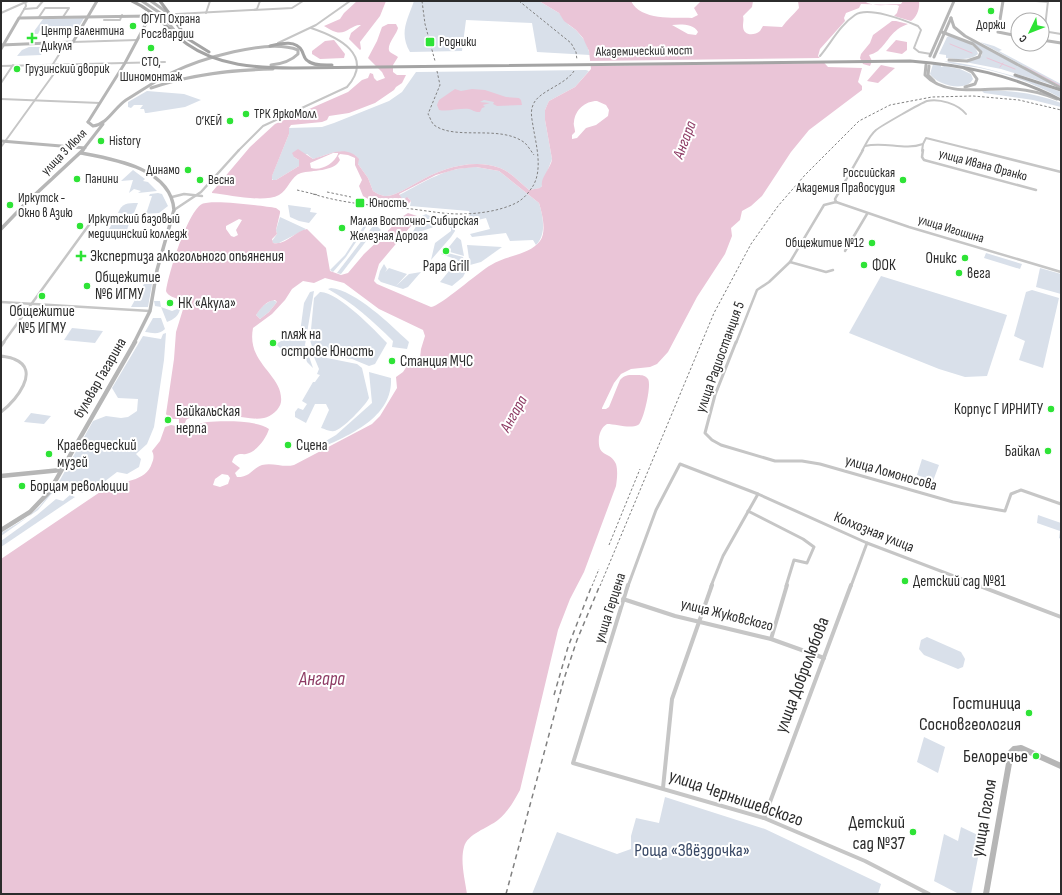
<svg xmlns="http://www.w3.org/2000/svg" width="1062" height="895" viewBox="0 0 1062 895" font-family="'Sofia Sans Condensed',sans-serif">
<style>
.green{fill:#d9e0ea}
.water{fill:#eac5d7;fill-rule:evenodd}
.pier{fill:#fff}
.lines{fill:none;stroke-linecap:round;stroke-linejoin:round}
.stream{stroke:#eac5d7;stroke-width:1}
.street-far3{stroke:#c6c6c6;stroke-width:2}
.street-far2{stroke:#c6c6c6;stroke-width:2.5}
.street-far1{stroke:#c6c6c6;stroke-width:3}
.street{stroke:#c6c6c6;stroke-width:4}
.secondary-far3{stroke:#b6b6b6;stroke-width:3}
.secondary-far2{stroke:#b6b6b6;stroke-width:3.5}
.secondary-far1{stroke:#b6b6b6;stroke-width:4.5}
.secondary{stroke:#b6b6b6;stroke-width:6}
.primary{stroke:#a4a4a4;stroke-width:3}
.rail-far1{stroke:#818181;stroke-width:1;stroke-dasharray:2.5 2;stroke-linecap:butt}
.rail{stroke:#818181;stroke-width:1.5;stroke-dasharray:5 4;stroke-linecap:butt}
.poi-dot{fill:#2ee336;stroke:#fff;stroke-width:1.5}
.labels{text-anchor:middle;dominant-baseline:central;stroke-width:4;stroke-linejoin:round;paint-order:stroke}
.far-poi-label{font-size:13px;fill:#2c2c2c;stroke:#fff;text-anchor:start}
.far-street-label{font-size:13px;fill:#2c2c2c;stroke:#fff}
.poi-label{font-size:15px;fill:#2c2c2c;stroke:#fff;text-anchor:start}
.street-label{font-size:15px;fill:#2c2c2c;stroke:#fff}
.water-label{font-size:16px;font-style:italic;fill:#8d3b64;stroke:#fff}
.near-street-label{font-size:18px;fill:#2c2c2c;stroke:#fff}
.near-poi-label{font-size:18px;fill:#2c2c2c;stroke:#fff;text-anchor:end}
.near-park-label{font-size:18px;fill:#3a4a67;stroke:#fff}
.near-water-label{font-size:19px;font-style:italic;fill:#8d3b64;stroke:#fff}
</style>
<rect width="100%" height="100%" fill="#fff"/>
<g class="green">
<path d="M414 1H539L559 13 569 25 576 30 586 42 590 55 537 52 532 23 466 20 462 51 410 52C399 33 407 21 414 1Z"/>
<polygon points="84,18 78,28 40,30 38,34 32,34 43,19"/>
<path d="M949 36C959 40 976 43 978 54 970 61 956 59 946 58V55L939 54 947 37Z"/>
<polygon points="972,41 1056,86 1001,69 965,62 980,57 982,55 980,49 970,42"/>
<polygon points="980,42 994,46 1002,50 999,51 1061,84 1061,87"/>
<polygon points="29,47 44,47 42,50 44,50 41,55 17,56 22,50"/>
<path d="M944 61C984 66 1023 78 1061 92V98C1038 86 1014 76 989 70 975 66 956 66 944 61Z"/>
<path d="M933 64 941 65V67L944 66 960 69 971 74 973 79C966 93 937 85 930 74Z"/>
<path d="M586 70 589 71 575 87 549 101 545 110V120L552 159 541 188 529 190C519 182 512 173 500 168 474 158 441 168 418 182 408 187 395 197 384 196 380 195 376 193 373 191L368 178 358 164 356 156C337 147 331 154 313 159L307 154 294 157 299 160V166L276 180 274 181 271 178 289 134V128L322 127 334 123 389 101 402 92 416 72Z"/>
<polygon points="147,91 184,94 201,100 185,107 147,113 145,113 144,109 140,109 143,105 134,105 131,108 128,107 128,102"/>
<path d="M982 91C1010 90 1035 93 1061 103V107L1033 100 984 93Z"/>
<path d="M476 167 499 171 539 203C543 216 547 234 536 245L533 240 510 241 506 233 472 237 470 234 490 229 486 218 466 223 462 219 470 215 469 211 410 206 411 201 408 198 403 200 399 195C427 181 443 168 476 167Z"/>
<polygon points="133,170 145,179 143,181 148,182 157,191 138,193 141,191 134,189 129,193 133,180 121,181"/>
<polygon points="158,193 162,194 168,206 159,213 143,214 147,211 152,196 149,196 150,194"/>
<path d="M138 203 134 213 131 214 118 213C122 203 127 203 138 203Z"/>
<polygon points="288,205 311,208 310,212 317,213 309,223 299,221 290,217"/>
<path d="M426 214 442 222C436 228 419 231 411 235L422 216Z"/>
<polygon points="118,216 131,217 127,230 109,229 116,217"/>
<polygon points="280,217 306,229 279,243 273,243 272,241 277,234 276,230"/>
<polygon points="446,223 454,228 455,231 451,237 431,260 435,243 451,231 451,228 444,224"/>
<polygon points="365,224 368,224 346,257 333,272 330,270 345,255"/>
<polygon points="373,226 378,227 381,230 367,240 341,274 337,273"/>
<polygon points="457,237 461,240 464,256 450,252 451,249 449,247"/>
<polygon points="467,245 502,247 481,262 470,265"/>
<polygon points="444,252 463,257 467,269 463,277 452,286 440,282 458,260 441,254"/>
<polygon points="986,253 1022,264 1020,269 984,258"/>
<polygon points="384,264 387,269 385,272 389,268 407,274 396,286 409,274 421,272 408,287 403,289 381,282 378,279 380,271"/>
<polygon points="1040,268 1061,274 1061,294 1036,287"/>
<polygon points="881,276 1007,315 987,376 965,377 939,369 849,333"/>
<polygon points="144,284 152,284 148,307 131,307"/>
<path d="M331 288C355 290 391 325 409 342L407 349 392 347 393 341C373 321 353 303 328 289Z"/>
<polygon points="1032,290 1059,298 1043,368 1019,360 1025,341 1014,336 1026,292"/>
<polygon points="314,291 305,345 313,368 307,362 304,353 299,352 299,347 286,354 276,344 293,334 299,340 304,303 310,292"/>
<path d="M320 292C337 291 376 331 387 343L375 364 369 366 352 359 314 353 310 340 314 298Z"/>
<path d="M273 300 277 302 269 312 260 319 256 315C260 308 265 303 273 300Z"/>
<path d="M154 301H160L161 307 172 311 180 308C180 315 173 320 167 322L161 307 155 306Z"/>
<path d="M153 318H161L165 329C159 335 153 333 145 332Z"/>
<polygon points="72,328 103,331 95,343 64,340"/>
<polygon points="166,333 164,360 154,427 147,444 136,454 141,459 139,467 127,474 117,472 100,485 94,484 82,493 78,491 74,487 77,482 74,482 70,487 63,491 60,490 66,482 62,481 38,510 1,536 1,533 28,517 40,506 60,480 93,421 106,416 121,418 128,417 137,411 138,399 118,398 112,388 143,336 161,339 163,334"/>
<path d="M317 356 357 364 362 368 369 398C366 405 341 431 334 431 330 432 325 429 321 428L329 410 326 404H315L306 423 295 417V412L298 408 303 410 307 404 302 401 313 382H315L320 375 317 374 319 369 314 357Z"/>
<path d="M369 372 391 378C393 418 349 435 319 449H312L336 435 372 403Z"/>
<polygon points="31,413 51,416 44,424 24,422"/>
<polygon points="922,459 939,465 933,481 917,475"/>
<polygon points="70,495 75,497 1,547 1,541 37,515 56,499 63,501"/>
<polygon points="1038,515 1061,523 1061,539 1059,538 1060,531 1037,523"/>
<polygon points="927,637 961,652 965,659 963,667 958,669 924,655 919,649 921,640"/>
<polygon points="924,737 945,747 938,773 917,762"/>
<polygon points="665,797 765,829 881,884 878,894 532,894 557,832 617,854 631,849 631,836 636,818 659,823"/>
<polygon points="961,827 982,837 971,894 959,894 934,881 944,834 958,841"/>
</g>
<g class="water">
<path d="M357 1H386L380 16 360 42 361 49 360 50 349 39 351 33 361 25C352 24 346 35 336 32 332 31 328 28 324 26L340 19 344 13Z"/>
<path d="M539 1H631C641 21 673 17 692 18L698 15 694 8 701 1H753L752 7 743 16C744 20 743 22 743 26 743 36 754 36 760 31L763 26 782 27C787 20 793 15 799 8L798 1H864C874 8 889 4 901 4L903 1H919C920 8 917 17 911 21L894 16 897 13 899 6 897 5 861 4 859 8 846 13 844 18 845 21 820 49 818 56 828 67 862 68 858 82 862 86V90L809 130 791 152 762 196 751 206 742 211 740 220 731 228 732 236 725 254 697 297 668 352 657 364 650 367 631 369 621 374 614 383 602 408V409H606L609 407 620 380C625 375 627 375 634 375 638 375 645 374 648 379 652 385 643 423 638 425 630 429 616 424 607 424 602 427 600 432 599 437 597 459 610 450 616 464 618 471 617 479 616 486L584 572 570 599 558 630 520 790C514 801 508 812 498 820 488 828 467 834 464 847 460 861 465 880 467 894H1V559L106 488C121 480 146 483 152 463 154 458 154 455 152 451L160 441 165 427 171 425 176 426 179 424V419H170L166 414 174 359 176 332 184 306C180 296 169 299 166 291 168 274 188 211 202 204 212 199 263 206 276 208L280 211V213L276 230 277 234 272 239 273 243C286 246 296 230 307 229L326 248 330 271 341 275 348 273 364 254 383 236 400 218 408 213 417 216 416 220 379 264 374 281 377 284 431 307C441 306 478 272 491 265 506 255 528 256 540 241 547 232 542 213 539 203L499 171 476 167 457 169 436 175 399 194 403 200 407 197 411 201 408 204 368 199 363 196 359 186 362 180 355 165V158L348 155 340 154 338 156 340 160C334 172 312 170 301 173 291 176 288 190 279 195 264 203 230 195 212 193V192L250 147 275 124 348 92 362 80 368 78 370 73 373 74 374 78 377 81 385 78 382 72 368 58 377 41 382 27 388 24H396L398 28C397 34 385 46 390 52 392 54 396 55 398 57L393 65V72L397 75H406L402 83 396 87 394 90 375 103 349 113 329 116 327 120 322 122 291 125 289 128V134L272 176V180H276L299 166V160L294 157 292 153 298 149 313 159C328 155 346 144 359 159L358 164 368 178 373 191C376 193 380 195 384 196 395 197 408 187 418 182 441 168 474 158 500 168 512 173 519 182 529 190L540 188 542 186C540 178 551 168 552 159L545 120V110L548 103 549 101 575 87 591 69 589 51 583 38 576 30 564 21 559 13ZM672 25C681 24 694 24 698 32L696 35 688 34ZM597 101 606 105 609 110 608 116 596 125 586 128 577 138 572 139V135L575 132C575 128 573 125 574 122 575 110 585 101 597 101ZM333 153H338V154C334 164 321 171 311 168L310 163ZM239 219 242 220 236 230 238 235 234 237 231 236 226 229V226ZM325 278 344 283 379 309 423 330 425 336 421 349 420 358 417 362 409 363 403 372 396 377 397 388 380 416 372 424 294 465C283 468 273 462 262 465 251 469 251 477 237 477L235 473 240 468 232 462C233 459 234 456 237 455 240 453 243 455 246 454 256 452 266 439 269 429 257 420 223 421 207 422 200 423 191 426 185 423L186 420C190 417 195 417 200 416 211 415 222 415 234 416 243 417 254 420 264 418 271 417 280 409 281 402 284 375 246 364 253 328L272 314 285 300 292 289 303 281 314 283ZM275 300 277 302 269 312 260 319 256 315C261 308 266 301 275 300ZM222 474 228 475 230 478 228 484 220 487 213 485 215 479Z"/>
<path d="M892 21H896L908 24C891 30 889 41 878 51 875 53 872 54 869 55L872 61 870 66 863 64 860 58 861 54 870 43 873 35Z"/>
<polygon points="334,40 345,54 344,58 320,59 312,54 312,51 325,41"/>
<polygon points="896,40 907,42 907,50 902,54 886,51"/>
<polygon points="881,65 895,68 878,83 867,81"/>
<path d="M455 89 461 91 472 89 485 90 506 97 519 98 521 100 522 105 497 106 493 104 494 102 484 100 480 102 490 103 483 105 485 107 482 108 480 112C473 112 474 110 469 109 459 108 448 112 439 110L437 105 439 100Z"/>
</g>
<polygon class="pier" points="821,58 826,63 589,66 588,61"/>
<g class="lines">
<g class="stream">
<polyline points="950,44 972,53"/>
<polyline points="987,58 1015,69"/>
<polyline points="1000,67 1003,63"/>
<polyline points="1025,67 1061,86"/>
</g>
<g class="street-far3">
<polyline points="1036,1 1048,2"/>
<polyline points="1048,1 1045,27 1049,32 1061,34"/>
<polyline points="24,9 37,8 43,1"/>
<polyline points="254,10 257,9 260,1"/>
<polyline points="1,13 28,1"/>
<polyline points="206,13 210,1"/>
<polyline points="176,14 292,8 303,1"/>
<polyline points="39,17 45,8 69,8 63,17"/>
<polyline points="19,18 26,6 25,1"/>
<polyline points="104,20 120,20 122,15"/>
<polyline points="73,42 137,40"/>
<polyline points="278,43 316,25 350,1"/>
<path d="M820 56C831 43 840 25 855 15 868 6 904 20 918 26L921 30 914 48 919 52 931 54"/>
<polyline points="53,64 67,42"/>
<polyline points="1,66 165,62"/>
<polyline points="1,83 13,65"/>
<polyline points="1,99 100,103"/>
<path d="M865 146C885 141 904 151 923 144"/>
<polyline points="1,147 61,64"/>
<path d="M238 151 263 126 347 87C375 55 338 37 311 28"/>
<path d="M862 151C866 144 869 136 876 130 881 126 921 103 927 101 939 98 958 104 966 114"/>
<polyline points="922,151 923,144 926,138 978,151"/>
</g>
<g class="street-far2">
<polyline points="923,150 922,157 924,160 1036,190"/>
<polyline points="974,150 1061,172"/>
<polyline points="172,197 184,194 202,196"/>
<polyline points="836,202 909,227 1061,272"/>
<polyline points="836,202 835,199 863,150"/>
<polyline points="174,210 201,192 239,150"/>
<polyline points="845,251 867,214"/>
<polyline points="790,262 826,272 833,270"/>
<polyline points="1,302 150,311"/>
<polyline points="3,343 94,218"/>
<polyline points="736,343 757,290 769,282 790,262 824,205 836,202"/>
</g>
<g class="street-far1">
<polyline points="736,342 715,395 705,433 712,440 721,445 775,461 802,461 820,464 953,502 1005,511 1011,494 1021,490 1061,504"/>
<polyline points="1,346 4,342"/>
<path d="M1 356C5 357 10 357 14 359 42 370 15 401 1 412"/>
<polyline points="748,511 803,539 814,547 807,563 794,560 786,586"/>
<polyline points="628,586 656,510 680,464 758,494 867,543 980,586"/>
<polyline points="711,586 723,556 758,494"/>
<polyline points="851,586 867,543"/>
</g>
<g class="street">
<polyline points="628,585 573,763 764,818 865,861 929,894"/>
<polyline points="977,585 1061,617"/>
<polyline points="623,599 675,616 771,639 824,658"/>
<polyline points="771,639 787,585"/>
<polyline points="663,788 672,699 712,585"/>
<polyline points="764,818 851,585"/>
</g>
<g class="secondary-far3">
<polyline points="142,1 160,13 179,36"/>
<polyline points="151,1 168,13"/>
<polyline points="1003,1 998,32 1018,36"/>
<polyline points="951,18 954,27 965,36 1061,88"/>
<polyline points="942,32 973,44 981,52 979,57 967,61 949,60"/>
<polyline points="1042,40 1061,43"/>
<polyline points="1,45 73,42 97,1"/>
<polyline points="1,49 19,18 150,16 125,63 88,122"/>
<polyline points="930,56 954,1"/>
<polyline points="934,57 951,18"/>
<path d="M926 65 925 75C946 98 987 87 1015 89 1029 90 1044 94 1057 99"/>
<polyline points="929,66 928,75 934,81"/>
<polyline points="964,68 972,72 977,79 975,84 965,87"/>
<path d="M151 88C191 74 231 70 273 69"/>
<path d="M88 122 93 126C108 124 114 108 126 100 141 91 155 81 171 73 200 59 267 38 298 50V54C290 62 281 64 271 65"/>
<polyline points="1,141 85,148"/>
<polyline points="82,151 103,124"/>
</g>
<g class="secondary-far2">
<path d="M81 153C113 159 171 168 174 210L157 270 150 311 134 343"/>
<polyline points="1,229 26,203 83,150"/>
</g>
<g class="secondary-far1">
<polyline points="1,476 61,470"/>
<polyline points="1,530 30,512 49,492 135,342"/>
</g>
<polyline class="secondary" points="986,894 1011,752 1014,749 1021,748 1061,766"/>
<g class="primary">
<path d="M132 1C155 11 168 30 187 44 218 66 257 68 293 68L910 61C964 65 1013 75 1061 100"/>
<polyline points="160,1 188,39 209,52"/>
<path d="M270 46C279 44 296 39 302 51 304 55 304 59 308 61 314 66 324 65 332 65"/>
<polyline points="1015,75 1061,90"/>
</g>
<g class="rail-far1">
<polyline points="422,1 425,24 435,61"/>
<polyline points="519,1 571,43 576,52 577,60"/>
<path d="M437 71 440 85 428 114C430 117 431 122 434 125 456 141 500 124 525 143 528 146 531 151 534 155"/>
<polyline points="297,190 318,195"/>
<polyline points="327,192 351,197"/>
<path d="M313 194C345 204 379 206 412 209 428 211 444 214 460 214 478 214 500 211 516 203 524 199 529 192 533 186 543 169 536 144 533 126 532 119 530 112 533 105 538 91 564 86 574 71"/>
<polyline points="609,545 640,469"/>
<polyline points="592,586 599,569"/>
<polyline points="600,586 714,313 751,244 778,206 805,175 859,121 890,105 932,97 973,96 1019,100 1061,110"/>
</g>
<g class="rail">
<polyline points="554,695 568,647 592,585"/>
<polyline points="506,894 564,679 577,640 600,585"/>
</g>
</g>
<g class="poi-dot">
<circle cx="991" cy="11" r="4"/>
<circle cx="133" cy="26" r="4"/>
<path d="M30 32h4v4h4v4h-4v4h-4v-4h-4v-4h4z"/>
<rect x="425" y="37" width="10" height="10" rx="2"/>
<circle cx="151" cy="48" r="4"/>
<circle cx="17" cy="69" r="4"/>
<circle cx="246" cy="114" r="4"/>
<circle cx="230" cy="121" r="4"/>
<circle cx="101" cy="141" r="4"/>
<circle cx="188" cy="170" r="4"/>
<circle cx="77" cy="179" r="4"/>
<circle cx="200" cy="180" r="4"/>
<circle cx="903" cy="180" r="4"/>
<rect x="355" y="198" width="10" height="10" rx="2"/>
<circle cx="10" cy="205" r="4"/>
<circle cx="80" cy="226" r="4"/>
<circle cx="342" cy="228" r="4"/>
<circle cx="872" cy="243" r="4"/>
<circle cx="446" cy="251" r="4"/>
<path d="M79 250h4v4h4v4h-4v4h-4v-4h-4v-4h4z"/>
<circle cx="965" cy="258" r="4"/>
<circle cx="864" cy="265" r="4"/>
<circle cx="959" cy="273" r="4"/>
<circle cx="87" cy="286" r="4"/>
<circle cx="42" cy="296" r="4"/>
<circle cx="170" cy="303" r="4"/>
<circle cx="273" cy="343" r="4"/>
<circle cx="392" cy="361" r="4"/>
<circle cx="1051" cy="409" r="4"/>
<circle cx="168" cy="420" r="4"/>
<circle cx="288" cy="445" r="4"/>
<circle cx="1048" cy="451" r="4"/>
<circle cx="49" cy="454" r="4"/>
<circle cx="22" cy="486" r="4"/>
<circle cx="905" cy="581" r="4"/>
<circle cx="1029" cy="713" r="4"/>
<circle cx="1036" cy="756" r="4"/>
<circle cx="913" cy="832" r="4"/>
</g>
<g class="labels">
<g class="far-poi-label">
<text x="141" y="19">ФГУП Охрана<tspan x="141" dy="15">Росгвардии</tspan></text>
<text x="991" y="25" text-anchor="middle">Доржи</text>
<text x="41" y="31">Центр Валентина<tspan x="41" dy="15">Дикуля</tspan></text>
<text x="439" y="42">Родники</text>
<text x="151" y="62" text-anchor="middle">СТО,<tspan x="151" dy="15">Шиномонтаж</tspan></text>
<text x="25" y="69">Грузинский дворик</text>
<text x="254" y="114">ТРК ЯркоМолл</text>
<text x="222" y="121" text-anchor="end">О’КЕЙ</text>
<text x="109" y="141">History</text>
<text x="180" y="170" text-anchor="end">Динамо</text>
<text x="895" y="173" text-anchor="end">Российская<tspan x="895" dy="15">Академия Правосудия</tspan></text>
<text x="85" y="179">Панини</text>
<text x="208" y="180">Весна</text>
<text x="18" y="198">Иркутск -<tspan x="18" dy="15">Окно в Азию</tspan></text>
<text x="369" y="203">Юность</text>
<text x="88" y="219">Иркутский базовый<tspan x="88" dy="15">медицинский колледж</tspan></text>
<text x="350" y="221">Малая Восточно-Сибирская<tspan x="350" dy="15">Железная Дорога</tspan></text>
<text x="864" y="243" text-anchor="end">Общежитие №12</text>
</g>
<g class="far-street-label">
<text transform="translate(644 51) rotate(-1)">Академический мост</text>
<text transform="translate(64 152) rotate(-46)">улица 3 Июля</text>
<text transform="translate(983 165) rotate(15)">улица Ивана Франко</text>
<text transform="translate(951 229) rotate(17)">улица Игошина</text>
</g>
<g class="poi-label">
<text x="90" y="256">Экспертиза алкогольного опьянения</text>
<text x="957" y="258" text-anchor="end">Оникс</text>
<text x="872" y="265">ФОК</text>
<text x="446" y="266" text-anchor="middle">Papa Grill</text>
<text x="967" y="273">вега</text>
<text x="95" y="277">Общежитие<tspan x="95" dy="17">№6 ИГМУ</tspan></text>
<text x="178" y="303">НК «Акула»</text>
<text x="42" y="311" text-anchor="middle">Общежитие<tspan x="42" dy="17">№5 ИГМУ</tspan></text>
<text x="281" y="334">пляж на<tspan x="281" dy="17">острове Юность</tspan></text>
<text x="400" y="361">Станция МЧС</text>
<text x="1043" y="409" text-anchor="end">Корпус Г ИРНИТУ</text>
<text x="176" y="411">Байкальская<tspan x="176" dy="17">нерпа</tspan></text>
<text x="57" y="445">Краеведческий<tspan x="57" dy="17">музей</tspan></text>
<text x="296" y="445">Сцена</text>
<text x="1040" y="451" text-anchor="end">Байкал</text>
<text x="30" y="486">Борцам революции</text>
<text x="913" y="581">Детский сад №81</text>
</g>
<g class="street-label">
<text transform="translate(720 357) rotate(-70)">улица Радиостанция 5</text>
<text transform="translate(100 378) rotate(-60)">бульвар Гагарина</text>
<text transform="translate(891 473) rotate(16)">улица Ломоносова</text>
<text transform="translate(874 532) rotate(22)">Колхозная улица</text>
<text transform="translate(610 608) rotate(-72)">улица Герцена</text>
<text transform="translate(727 615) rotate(14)">улица Жуковского</text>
</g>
<g class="water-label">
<text transform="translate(685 140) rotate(-69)">Ангара</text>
<text transform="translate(514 414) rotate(-61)">Ангара</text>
</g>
<g class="near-street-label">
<text transform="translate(802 675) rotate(-69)">улица Добролюбова</text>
<text transform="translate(736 798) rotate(19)">улица Чернышевского</text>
<text transform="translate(984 818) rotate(-80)">улица Гоголя</text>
</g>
<g class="near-poi-label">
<text x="1021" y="703">Гостиница<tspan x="1021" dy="21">Сосновгеология</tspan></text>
<text x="1028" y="756">Белоречье</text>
<text x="905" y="822">Детский<tspan x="905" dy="21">сад №37</tspan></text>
</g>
<g class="near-park-label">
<text x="692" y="850">Роща «Звёздочка»</text>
</g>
<g class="near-water-label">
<text x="322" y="679">Ангара</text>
</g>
</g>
<rect width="1062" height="895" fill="none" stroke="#2c2c2c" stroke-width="4"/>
<g transform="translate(1030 32) rotate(227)"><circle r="19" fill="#ffffff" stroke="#ababab"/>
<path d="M0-3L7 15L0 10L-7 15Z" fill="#2ee336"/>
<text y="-6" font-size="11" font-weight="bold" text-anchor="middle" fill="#2c2c2c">С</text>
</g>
</svg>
